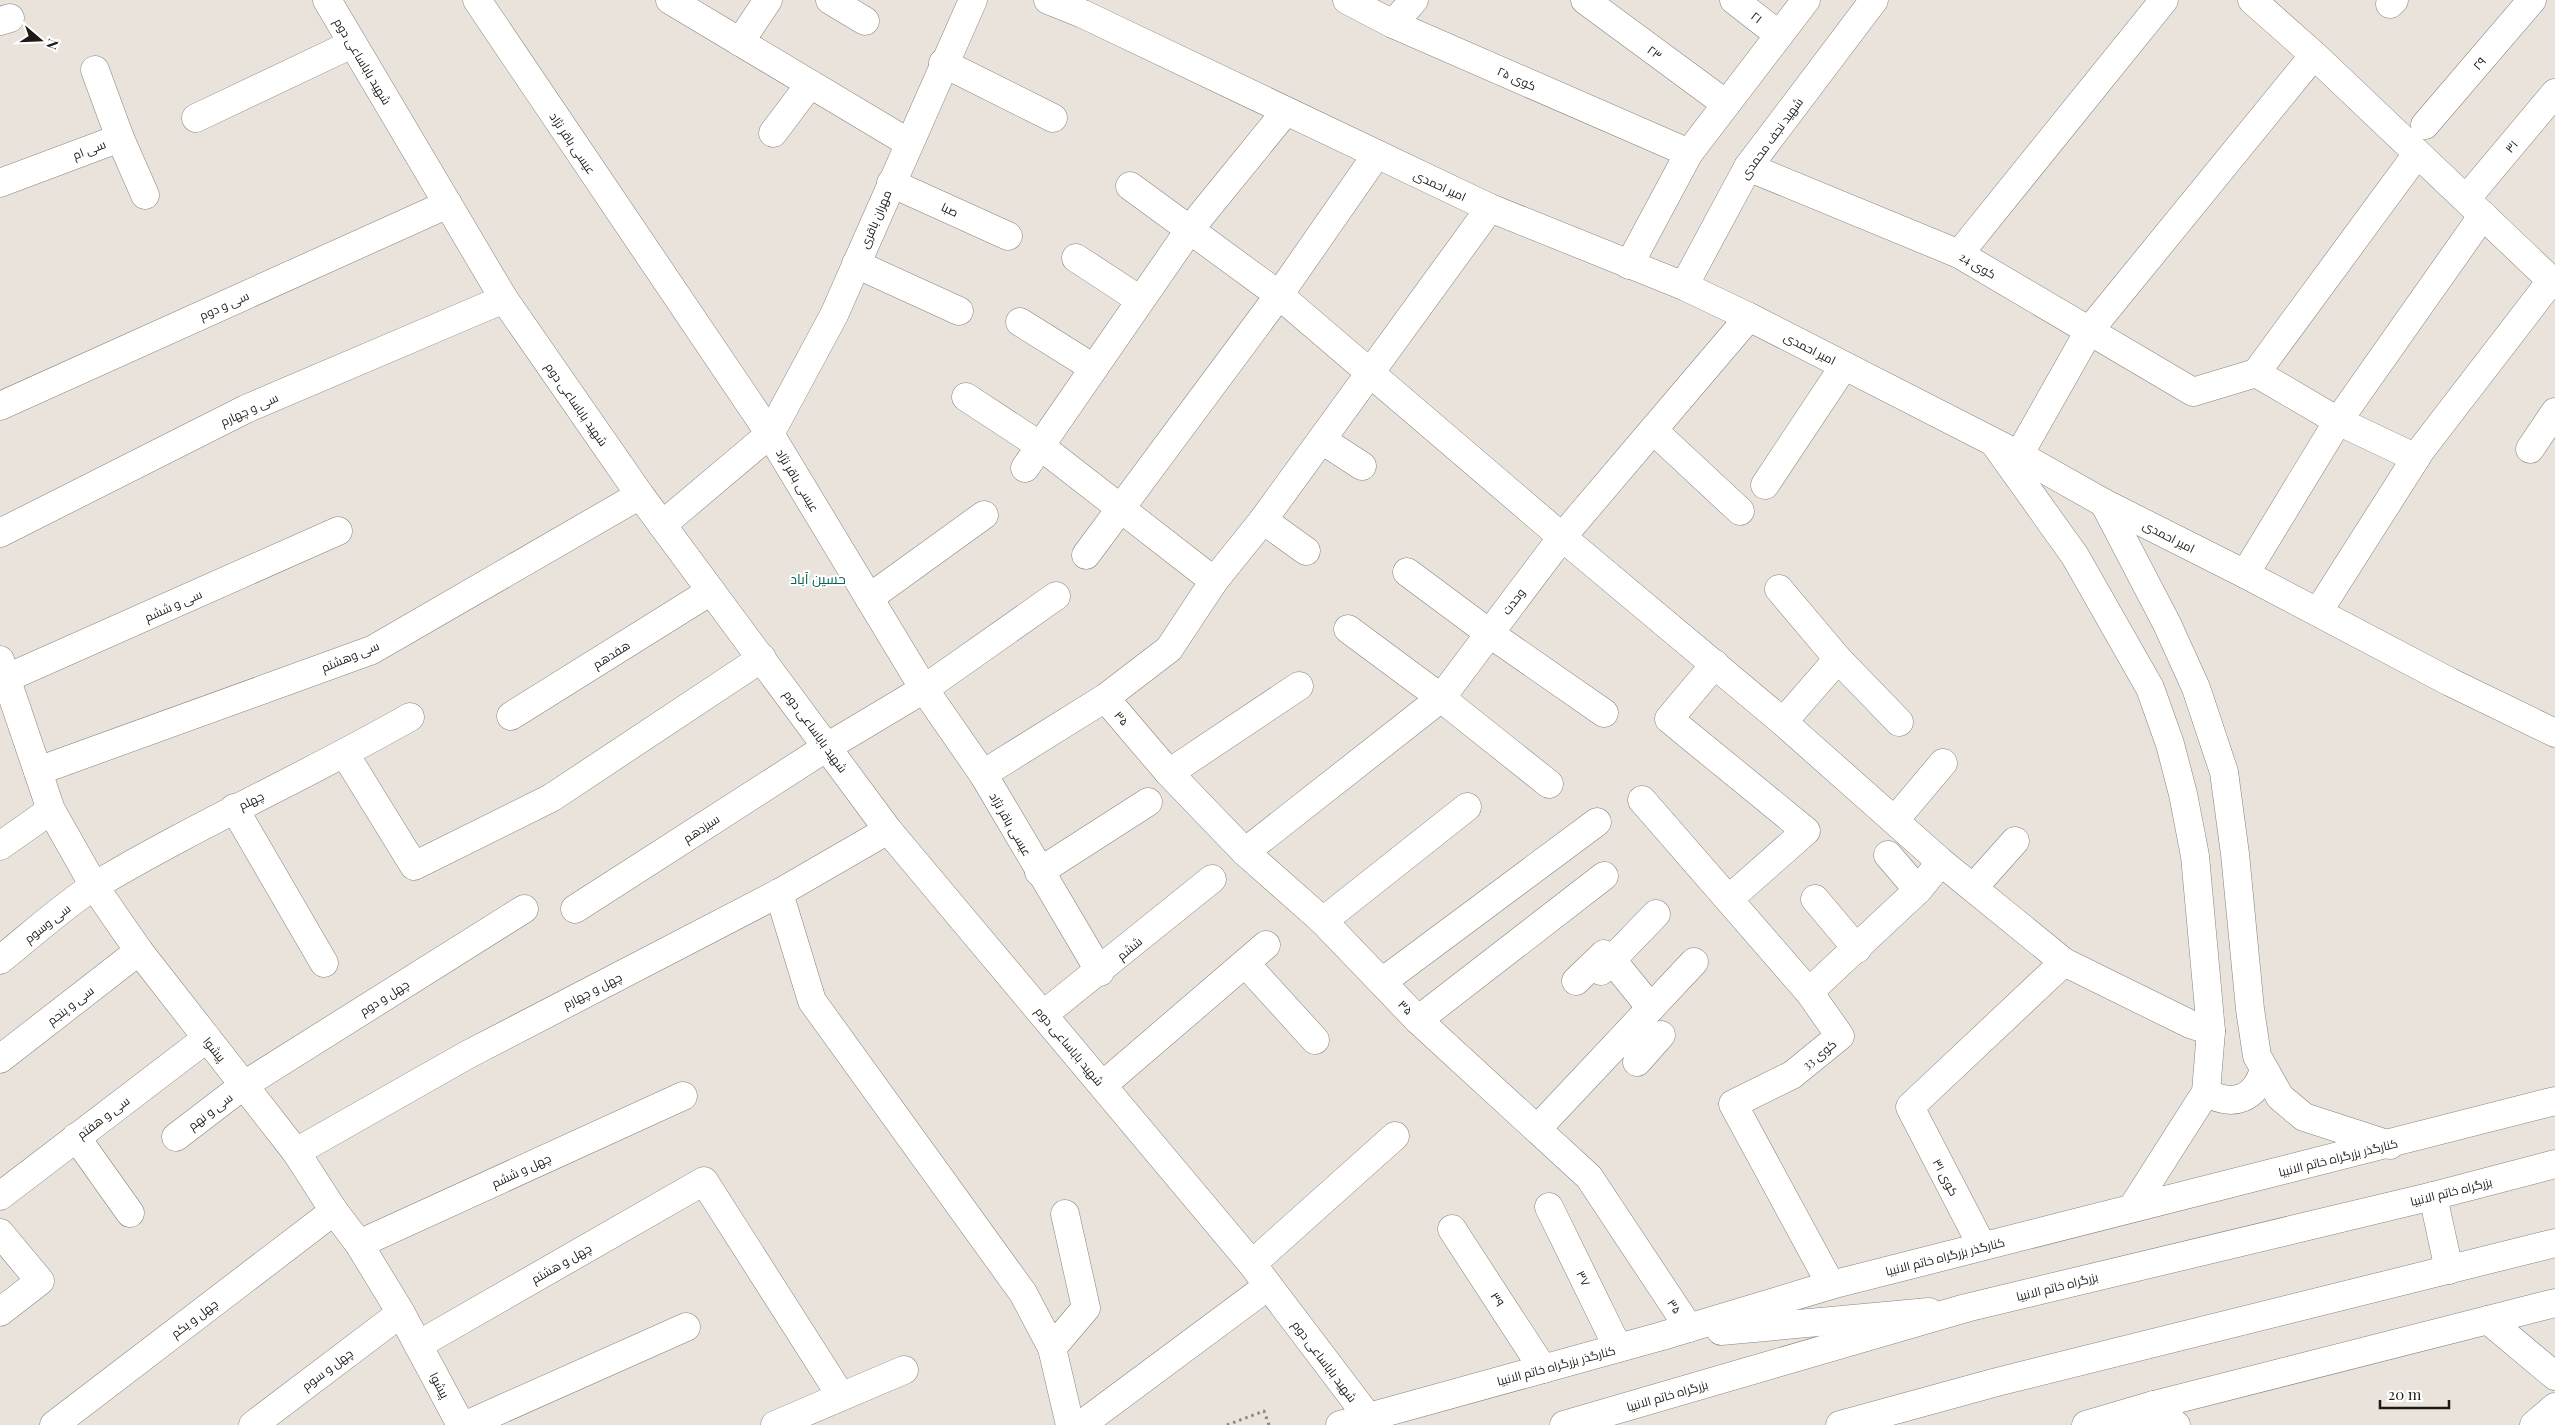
<svg xmlns="http://www.w3.org/2000/svg" width="2555" height="1425" viewBox="0 0 2555 1425" font-family="'Playfair Display',Cairo,serif">
<style>
.lines{fill:none;stroke-linecap:round;stroke-linejoin:round}
.minor-casing{stroke:#89827c;stroke-width:29}
.major-casing{stroke:#89827c;stroke-width:29}
.highway-casing{stroke:#89827c;stroke-width:29}
.path{stroke:#8c8681;stroke-width:3;stroke-dasharray:2.5 4;stroke-linecap:butt}
.minor{stroke:#fff;stroke-width:28}
.major{stroke:#fff;stroke-width:28}
.highway{stroke:#fff;stroke-width:28}
.labels{text-anchor:middle;dominant-baseline:central;stroke-width:4;stroke-linejoin:round;paint-order:stroke}
.street-label{font-size:12px;fill:#1c1916;stroke:#fff}
.neighbourhood-label{font-size:14px;fill:#046459;stroke:#fff}
</style>
<rect width="100%" height="100%" fill="#eae3db"/>
<g class="lines">
<defs>
<g id="minor">
<polyline points="477,0 770,434 924,689 983,774 1100,972"/>
<polyline points="670,0 909,143"/>
<polyline points="830,0 865,21"/>
<polyline points="1347,0 1393,24 1689,153"/>
<polyline points="1585,0 1726,104"/>
<polyline points="1734,0 1779,35"/>
<polyline points="2252,0 2314,55 2555,284"/>
<polyline points="2390,4 2394,0"/>
<polyline points="0,21 10,18"/>
<polyline points="1393,24 1414,0"/>
<polyline points="740,42 768,0"/>
<polyline points="943,63 1053,118"/>
<polyline points="95,70 120,138"/>
<polyline points="196,118 352,44"/>
<polyline points="2425,125 2532,0"/>
<polyline points="773,133 810,84"/>
<polyline points="1748,167 1959,254 2193,392 2256,373 2338,421 2416,458"/>
<polyline points="0,183 120,138 145,195"/>
<polyline points="891,183 1008,236"/>
<polyline points="1130,186 1279,295 1562,537 1783,722 1941,862 2064,962 2190,1024 2211,1031"/>
<polyline points="2467,198 2555,93"/>
<polyline points="1959,254 2164,0"/>
<polyline points="1076,258 1140,300"/>
<polyline points="856,264 959,311"/>
<polyline points="1020,322 1092,367"/>
<polyline points="2256,373 2417,154"/>
<polyline points="966,397 1039,445 1214,581"/>
<polyline points="0,406 448,204"/>
<polyline points="1653,430 1740,511"/>
<polyline points="1322,440 1362,466"/>
<polyline points="1995,444 2075,556 2150,688 2170,744 2183,794 2195,856 2211,1031 2206,1092 2132,1208"/>
<polyline points="2530,449 2555,412"/>
<polyline points="2019,455 2089,331 2314,55"/>
<polyline points="1025,468 1190,229 1286,111"/>
<polyline points="1765,485 1844,366"/>
<polyline points="2104,503 2167,624 2196,688 2224,772 2235,854 2250,1009 2257,1056 2280,1097 2304,1117 2390,1145"/>
<polyline points="1263,520 1306,551"/>
<polyline points="662,525 770,434 834,315 973,0"/>
<polyline points="0,533 246,409 504,299"/>
<polyline points="1086,555 1279,295 1377,154"/>
<polyline points="1407,572 1489,633 1604,713"/>
<polyline points="2245,574 2338,421 2483,215"/>
<polyline points="1779,589 1838,659 1899,722"/>
<polyline points="869,598 984,515"/>
<polyline points="2318,612 2421,450 2551,281"/>
<polyline points="1348,629 1441,698 1549,784"/>
<polyline points="0,660 51,810 94,886 139,951 296,1152 334,1211 359,1244 401,1313 461,1425"/>
<polyline points="1715,664 1669,719 1806,831 1729,899"/>
<polyline points="7,678 338,531"/>
<polyline points="1105,698 1169,773 1245,852 1323,921 1418,1020 1589,1177 1689,1328"/>
<polyline points="511,716 711,591"/>
<polyline points="1783,722 1838,659"/>
<polyline points="345,754 414,866 551,798 762,658"/>
<polyline points="38,771 372,650 640,495"/>
<polyline points="1169,773 1299,686"/>
<polyline points="983,774 1105,698 1169,649 1214,581 1263,520 1490,208"/>
<polyline points="1642,800 1809,992 1840,1036 1792,1075 1733,1104 1831,1285"/>
<polyline points="234,808 324,963"/>
<polyline points="1895,820 1943,763"/>
<polyline points="0,846 51,810"/>
<polyline points="1245,852 1441,698 1562,537 1749,317"/>
<polyline points="1888,855 1918,890"/>
<polyline points="1039,872 1148,802"/>
<polyline points="1974,887 2015,841"/>
<polyline points="779,893 812,1001 1023,1293 1052,1348 1070,1425"/>
<polyline points="1815,899 1857,949"/>
<polyline points="575,909 827,747 924,689 1056,596"/>
<polyline points="1323,921 1467,807"/>
<path d="M0 960C29 937 65 904 96 885 198 824 307 776 410 717"/>
<polyline points="1245,963 1315,1040"/>
<polyline points="1601,971 1656,914"/>
<polyline points="1576,981 1604,954 1612,960 1651,1008"/>
<polyline points="1382,982 1597,822"/>
<polyline points="1809,992 1918,890 1941,862"/>
<polyline points="1043,1015 1212,879"/>
<polyline points="1418,1020 1604,876"/>
<polyline points="0,1059 139,951"/>
<polyline points="1637,1062 1661,1035"/>
<polyline points="1103,1085 1266,945"/>
<path d="M2206 1092C2233 1108 2256 1099 2264 1069"/>
<polyline points="1537,1129 1694,962"/>
<polyline points="76,1137 130,1213"/>
<polyline points="176,1137 244,1085 524,909"/>
<polyline points="296,1152 467,1055 779,893 888,830"/>
<polyline points="0,1196 207,1038"/>
<polyline points="1549,1207 1618,1348"/>
<polyline points="1452,1229 1543,1369"/>
<polyline points="0,1233 40,1281 0,1312"/>
<polyline points="359,1244 683,1096"/>
<polyline points="1982,1246 1910,1107 2064,962"/>
<polyline points="1252,1264 1395,1136"/>
<polyline points="2488,1320 2555,1376"/>
<polyline points="418,1345 704,1181 841,1396"/>
<polyline points="1052,1348 1086,1308 1065,1214"/>
<polyline points="54,1425 334,1211"/>
<polyline points="253,1425 401,1313"/>
<polyline points="466,1425 686,1327"/>
<polyline points="775,1425 904,1370"/>
<polyline points="1081,1425 1268,1286"/>
<polyline points="2138,1425 2154,1405 2176,1425"/>
<polyline points="2534,1425 2555,1407"/>
</g>
<g id="major">
<polyline points="327,0 504,299 640,495 888,830 1252,1264 1368,1417"/>
<polyline points="1048,0 1083,14 1490,208 1684,286 1749,317 2019,455 2104,503 2245,574 2450,682 2555,733"/>
<polyline points="1629,265 1689,153 1806,0"/>
<polyline points="1684,286 1748,167 1874,0"/>
<polyline points="1721,1331 1929,1312"/>
<polyline points="1340,1425 1662,1336 1831,1285 2555,1101"/>
<polyline points="2086,1425 2154,1405 2555,1303"/>
</g>
<g id="highway">
<polyline points="2433,1196 2449,1270"/>
<polyline points="1564,1425 1966,1308 2433,1196 2555,1164"/>
<polyline points="1840,1425 1997,1382 2555,1243"/>
</g>
</defs>
<use href="#minor" class="minor-casing"/>
<use href="#major" class="major-casing"/>
<use href="#highway" class="highway-casing"/>
<polyline class="path" points="1227,1425 1264,1411 1269,1425"/>
<use href="#minor" class="minor"/>
<use href="#major" class="major"/>
<use href="#highway" class="highway"/>
</g>
<g class="labels">
<g class="street-label">
<text transform="translate(1757 17) rotate(38)">۲۱</text>
<text transform="translate(1655 52) rotate(37)">۲۳</text>
<text transform="translate(363 61) rotate(59)">شهید باباساعی دوم</text>
<text transform="translate(2479 63) rotate(-49)">۲۹</text>
<text transform="translate(1517 78) rotate(24)">کوی ۲۵</text>
<text transform="translate(1771 138) rotate(-54)">شهید نجف محمدی</text>
<text transform="translate(573 143) rotate(56)">عیسی باقر نژاد</text>
<text transform="translate(2511 146) rotate(-50)">۳۱</text>
<text transform="translate(89 149) rotate(-21)">سی ام</text>
<text transform="translate(1440 185) rotate(25)">امیر احمدی</text>
<text transform="translate(950 209) rotate(25)">صبا</text>
<text transform="translate(875 219) rotate(-67)">مهران باقری</text>
<text transform="translate(1978 265) rotate(30)">کوی 24</text>
<text transform="translate(224 305) rotate(-24)">سی و دوم</text>
<text transform="translate(1810 348) rotate(27)">امیر احمدی</text>
<text transform="translate(577 404) rotate(55)">شهید باباساعی دوم</text>
<text transform="translate(249 409) rotate(-25)">سی و چهارم</text>
<text transform="translate(798 480) rotate(59)">عیسی باقر نژاد</text>
<text transform="translate(2169 536) rotate(27)">امیر احمدی</text>
<text transform="translate(1513 601) rotate(-53)">وحدت</text>
<text transform="translate(173 605) rotate(-24)">سی و ششم</text>
<text transform="translate(611 654) rotate(-32)">هفدهم</text>
<text transform="translate(350 656) rotate(-22)">سی وهشتم</text>
<text transform="translate(1122 718) rotate(50)">۳۵</text>
<text transform="translate(816 731) rotate(54)">شهید باباساعی دوم</text>
<text transform="translate(251 800) rotate(-26)">چهلم</text>
<text transform="translate(1011 824) rotate(60)">عیسی باقر نژاد</text>
<text transform="translate(701 828) rotate(-33)">سیزدهم</text>
<text transform="translate(47 923) rotate(-38)">سی وسوم</text>
<text transform="translate(1129 948) rotate(-40)">ششم</text>
<text transform="translate(592 990) rotate(-27)">چهل و چهارم</text>
<text transform="translate(384 997) rotate(-32)">چهل و دوم</text>
<text transform="translate(70 1005) rotate(-38)">سی و پنجم</text>
<text transform="translate(1406 1007) rotate(47)">۳۵</text>
<text transform="translate(1070 1046) rotate(50)">شهید باباساعی دوم</text>
<text transform="translate(215 1049) rotate(51)">پیشوا</text>
<text transform="translate(1819 1054) rotate(-39)">کوی 33</text>
<text transform="translate(210 1111) rotate(-37)">سی و نهم</text>
<text transform="translate(103 1117) rotate(-37)">سی و هفتم</text>
<text transform="translate(2338 1157) rotate(-14)">کنارگذر بزرگراه خاتم الانبیا</text>
<text transform="translate(521 1170) rotate(-25)">چهل و ششم</text>
<text transform="translate(1946 1177) rotate(62)">کوی ۳۱</text>
<text transform="translate(2451 1191) rotate(-14)">بزرگراه خاتم الانبیا</text>
<text transform="translate(1945 1256) rotate(-14)">کنارگذر بزرگراه خاتم الانبیا</text>
<text transform="translate(561 1263) rotate(-30)">چهل و هشتم</text>
<text transform="translate(1584 1278) rotate(64)">۳۷</text>
<text transform="translate(2057 1286) rotate(-14)">بزرگراه خاتم الانبیا</text>
<text transform="translate(1498 1299) rotate(57)">۳۹</text>
<text transform="translate(1675 1306) rotate(56)">۳۵</text>
<text transform="translate(194 1318) rotate(-37)">چهل و یکم</text>
<text transform="translate(1325 1361) rotate(53)">شهید باباساعی دوم</text>
<text transform="translate(1556 1365) rotate(-15)">کنارگذر بزرگراه خاتم الانبیا</text>
<text transform="translate(327 1369) rotate(-37)">چهل و سوم</text>
<text transform="translate(440 1385) rotate(62)">پیشوا</text>
<text transform="translate(1667 1395) rotate(-16)">بزرگراه خاتم الانبیا</text>
</g>
<g class="neighbourhood-label">
<text x="818" y="578">حسین آباد</text>
</g>
</g>
<g transform="translate(40 40) rotate(109)" stroke="#ffffff" stroke-width="4" paint-order="stroke">
<path d="M0-4L9 19L0 12L-9 19Z" fill="#1c1916"/>
<text y="-8" font-size="14" font-weight="bold" text-anchor="middle" fill="#1c1916">N</text>
</g>
<path d="M2380 1400v8h69v-8" fill="none" stroke="#1c1916" stroke-width="2.5"/>
<text x="2388" y="1400" font-size="15" fill="#1c1916" stroke="#ffffff" stroke-width="4" paint-order="stroke">20 m</text>
</svg>
